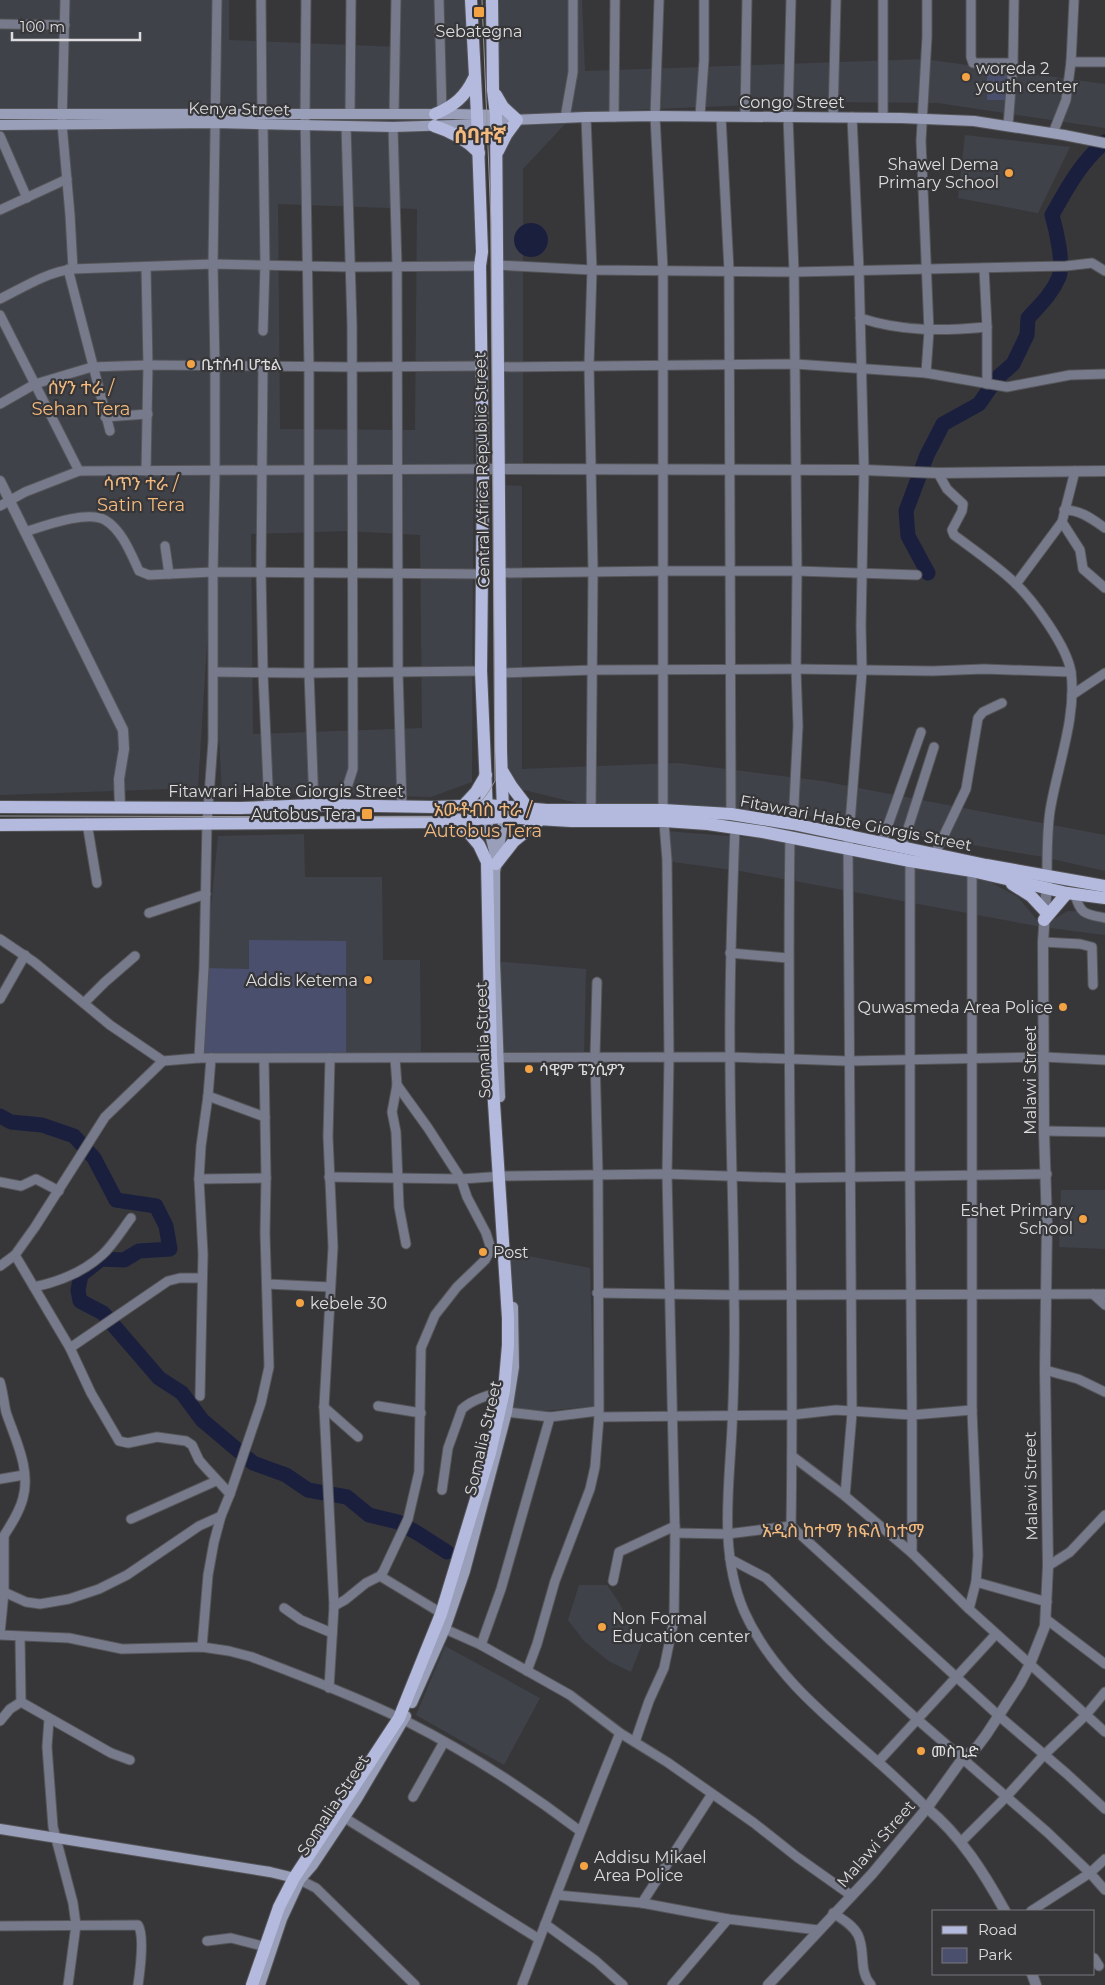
<svg xmlns="http://www.w3.org/2000/svg" width="1105" height="1985" viewBox="0 0 1105 1985" font-family="Montserrat,'Noto Sans Ethiopic',sans-serif">
<style>
.built{fill:#40424a;fill-rule:evenodd}
.green{fill:#4a4f6d}
.water{fill:#1b1f3e}
.lines{fill:none;stroke-linecap:round;stroke-linejoin:round}
.river{stroke:#1b1f3e;stroke-width:15}
.minor-casing{stroke:#555558;stroke-width:11}
.tertiary-casing{stroke:#555558;stroke-width:12}
.secondary-casing{stroke:#555558;stroke-width:12}
.primary-casing{stroke:#555558;stroke-width:14}
.minor{stroke:#767a8b;stroke-width:9}
.tertiary{stroke:#767a8b;stroke-width:10}
.secondary{stroke:#999eb9;stroke-width:10}
.primary{stroke:#b4badd;stroke-width:12}
.tram{stroke:#979799;stroke-width:1}
.poi-dot{fill:#f4a344;stroke:#37373a;stroke-width:2}
.labels{text-anchor:middle;dominant-baseline:central;stroke-width:4.5;stroke-linejoin:round;paint-order:stroke}
.poi-label{font-size:16px;fill:#dddddf;stroke:#37373a;text-anchor:start}
.street-label{font-size:16px;fill:#dddddf;stroke:#37373a}
.neighbourhood-label{font-size:18px;fill:#f3ba7f;stroke:#37373a}
.district-label{font-size:21px;font-weight:bold;fill:#f3ba7f;stroke:#37373a}
</style>
<rect width="100%" height="100%" fill="#37373a"/>
<g class="built">
<polygon points="0,0 64,0 61,117 0,116"/>
<path d="M65 0H229V40L399 47V0H473L475 115 438 119 475 124 472 782 431 797 307 794 222 795 211 578 198 788 0 795V118L62 117ZM278 204 417 209 415 430 280 429ZM347 531 420 535 422 728 253 734 251 534Z"/>
<polygon points="499,0 582,0 585,71 924,59 1105,84 1105,128 938,103 825,102 510,115 498,113"/>
<polygon points="565,124 523,169 523,463 501,464 498,126"/>
<polygon points="965,135 1070,147 1038,213 958,198"/>
<polygon points="503,485 522,486 522,769 678,763 822,781 1105,835 1105,871 1043,857 908,834 847,820 731,809 660,805 581,804 508,786"/>
<polygon points="666,831 793,841 981,877 1018,897 1042,926 1068,911 1105,912 1105,935 1042,927 740,871 666,861"/>
<polygon points="304,834 305,877 382,877 383,960 420,960 421,1057 346,1057 205,968 218,836"/>
<polygon points="494,961 586,969 584,1055 497,1056"/>
<polygon points="1061,1190 1105,1190 1105,1249 1059,1247"/>
<polygon points="503,1251 590,1268 594,1406 544,1411 505,1413"/>
<polygon points="579,1585 607,1585 620,1604 634,1634 642,1644 631,1672 610,1662 584,1641 568,1620"/>
<polygon points="445,1646 540,1698 504,1765 416,1715"/>
</g>
<g class="green">
<rect x="987" y="66" width="20" height="34"/>
<polygon points="249,940 346,941 346,1057 200,1056 205,968 249,969"/>
</g>
<circle class="water" cx="531" cy="240" r="17"/>
<g class="lines">
<g class="river">
<path d="M928 573 908 536 906 511 927 455 943 424 979 404 997 378 1013 364 1027 335 1028 318C1040 305 1052 294 1059 277 1064 263 1056 229 1052 215 1067 188 1081 162 1105 142"/>
<polyline points="0,1116 11,1122 42,1125 74,1136 94,1158 116,1200 156,1206 166,1226 170,1249 139,1251 124,1260 101,1259 81,1275 78,1290 80,1301 103,1313 159,1378 182,1393 202,1420 253,1463 286,1475 308,1490 347,1497 369,1515 398,1522 419,1534 447,1552"/>
</g>
<defs>
<g id="minor">
<polyline points="65,0 62,124 70,215 73,269"/>
<polyline points="261,0 262,113"/>
<polyline points="306,0 305,114 309,367 309,673 314,805"/>
<polyline points="439,0 442,111"/>
<polyline points="791,0 788,117 794,272 797,571 796,669 798,726 793,824"/>
<polyline points="971,0 971,57 973,63 1013,63"/>
<polyline points="0,24 65,25"/>
<polyline points="1071,62 1105,62"/>
<polyline points="350,114 351,0"/>
<polyline points="394,114 396,0"/>
<polyline points="700,116 704,60 704,0"/>
<polyline points="586,117 592,270 589,365 593,570 591,811"/>
<polyline points="614,117 615,0"/>
<polyline points="721,117 729,270 731,814"/>
<polyline points="745,117 747,0"/>
<polyline points="833,117 836,0"/>
<polyline points="883,117 883,0"/>
<polyline points="565,118 573,72 573,0"/>
<polyline points="263,124 265,265 263,331"/>
<polyline points="1008,126 1013,63 1014,0"/>
<polyline points="393,127 397,266 398,672 402,807"/>
<polyline points="1053,133 1066,100 1071,62 1074,0"/>
<polyline points="0,136 27,198"/>
<polyline points="0,210 67,179"/>
<polyline points="496,265 592,270 794,272 1066,266 1092,263 1105,271"/>
<polyline points="146,267 148,365 146,471"/>
<polyline points="984,268 987,327 987,384"/>
<polyline points="68,269 110,431"/>
<path d="M0 299C24 287 47 272 73 269L213 264 351 267 480 266"/>
<polyline points="0,315 79,471"/>
<path d="M860 318C903 332 943 331 987 327"/>
<polyline points="263,366 261,572 263,673 269,807"/>
<polyline points="497,367 795,364 926,373 1007,387 1070,375 1105,374"/>
<polyline points="926,373 929,331 921,141 927,37 927,0"/>
<polyline points="0,404 35,384 92,367 148,365 351,367 482,366"/>
<polyline points="105,417 148,414"/>
<path d="M938 473 947 489 963 504 962 511 952 530 954 535C974 550 996 565 1014 582 1033 600 1067 646 1071 672 1077 717 1057 767 1050 811 1047 832 1047 854 1047 876"/>
<polyline points="0,506 25,492 79,471 483,469"/>
<path d="M1064 510C1081 510 1092 519 1105 528"/>
<polyline points="1062,522 1080,550 1083,569 1105,588"/>
<path d="M25 532C44 526 87 510 105 520 122 530 131 554 139 571L149 575 213 572 482 574"/>
<polyline points="165,546 169,574"/>
<polyline points="499,573 664,571 797,571 917,575"/>
<polyline points="1016,584 1062,522 1075,471"/>
<polyline points="214,672 309,673 481,671"/>
<polyline points="500,673 593,670 796,669 933,671 984,669 1071,672"/>
<polyline points="1072,695 1105,673"/>
<polyline points="341,806 353,769 352,325 346,126"/>
<polyline points="87,823 97,883"/>
<path d="M735 828C732 904 729 980 730 1056 730 1136 734 1215 734 1295 735 1339 734 1384 732 1428 729 1489 719 1553 744 1611 772 1674 827 1717 877 1761 894 1776 911 1792 927 1808"/>
<path d="M790 837C786 1067 795 1297 791 1526"/>
<polyline points="882,842 921,732"/>
<polyline points="902,847 934,747"/>
<polyline points="935,854 966,789 978,718 983,712 1002,703"/>
<path d="M1075 894C1080 915 1086 914 1105 918"/>
<polyline points="149,913 206,894"/>
<polyline points="0,939 34,962 110,1025 163,1061 199,1058 730,1057 848,1061 1044,1057 1105,1060"/>
<polyline points="1043,942 1080,944 1092,947 1093,985"/>
<polyline points="730,953 788,958"/>
<polyline points="597,982 595,1057 598,1175 599,1417 791,1415 836,1410 912,1415 910,1177 910,861"/>
<polyline points="0,999 25,955"/>
<polyline points="84,1003 105,982 135,956"/>
<polyline points="199,1058 204,967 207,823 213,741 213,572 215,471 215,366 213,264 217,0"/>
<polyline points="395,1058 397,1085 392,1112 396,1132 399,1207 406,1244"/>
<polyline points="208,1096 265,1117"/>
<polyline points="1044,1131 1105,1132"/>
<polyline points="329,1177 461,1179 505,1176 667,1174 790,1178 1047,1174"/>
<polyline points="199,1179 266,1178"/>
<polyline points="0,1182 21,1186 36,1179 59,1191"/>
<polyline points="15,1255 70,1348 91,1393 119,1441 128,1443 157,1437 186,1441 192,1445 199,1460 205,1467 230,1494"/>
<polyline points="0,1266 15,1255 35,1227 105,1117 163,1061"/>
<polyline points="267,1284 330,1287"/>
<path d="M34 1287C58 1282 83 1272 102 1255 113 1245 122 1230 131 1218"/>
<polyline points="597,1293 734,1295 1105,1294"/>
<polyline points="1093,1294 1105,1305"/>
<polyline points="70,1348 168,1281 180,1278 202,1278"/>
<polyline points="1045,1370 1078,1379 1105,1392"/>
<path d="M0 1382C3 1392 4 1403 6 1412 15 1439 31 1469 23 1498 19 1514 8 1529 0 1542"/>
<polyline points="200,1396 203,1254 199,1179 201,1146 208,1096 211,1058"/>
<polyline points="378,1406 421,1413"/>
<polyline points="324,1407 358,1437"/>
<polyline points="507,1412 550,1417 598,1411"/>
<polyline points="792,1456 845,1496 912,1553 969,1609 1105,1732"/>
<polyline points="0,1479 24,1475"/>
<path d="M442 1490 448 1448 462 1409C474 1398 493 1394 509 1390"/>
<polyline points="845,1496 852,1413 848,848 862,671 861,626 864,470 859,270 852,117"/>
<polyline points="131,1519 216,1481"/>
<polyline points="675,1533 727,1534 791,1526 999,1716 1067,1774 1105,1809"/>
<polyline points="912,1553 912,1415 972,1410"/>
<polyline points="730,1559 766,1578 831,1641 918,1720 1047,1832 1090,1873 1105,1890"/>
<polyline points="1048,1566 1070,1552 1105,1515"/>
<polyline points="380,1576 446,1616"/>
<polyline points="613,1581 619,1552 675,1526"/>
<polyline points="976,1582 1047,1602"/>
<polyline points="4,1592 26,1602 40,1604 69,1599 99,1589 127,1575 199,1526 221,1516"/>
<polyline points="334,1606 345,1600 366,1583 380,1576 383,1572 408,1519 419,1472 421,1348 435,1315 457,1287 485,1260 491,1249 486,1233 467,1197 461,1179 428,1128 397,1085"/>
<polyline points="284,1608 301,1620 332,1633"/>
<polyline points="969,1609 976,1582 978,1555 972,1410 972,871"/>
<polyline points="1046,1619 1105,1664"/>
<polyline points="445,1629 481,1645 570,1695 620,1733 667,1762 754,1823 797,1857 852,1896"/>
<polyline points="0,1633 4,1592 4,1536"/>
<path d="M0 1635 69 1638 122 1649 202 1647 229 1651 252 1657C304 1677 357 1697 406 1721 467 1752 525 1789 580 1831"/>
<polyline points="20,1637 21,1702"/>
<polyline points="481,1645 501,1589 550,1417"/>
<polyline points="202,1647 208,1575 214,1542 221,1516 230,1494 261,1403 269,1367 265,1233 266,1178 264,1059"/>
<polyline points="527,1671 537,1644 555,1581 590,1489 595,1467 599,1417"/>
<polyline points="329,1688 334,1606 324,1407 333,1247 328,1137 330,1058"/>
<polyline points="21,1702 111,1753 130,1760"/>
<polyline points="49,1719 47,1747 53,1827 73,1903 76,1925 68,1985"/>
<polyline points="0,1721 10,1709 21,1702"/>
<polyline points="635,1742 649,1701 664,1668 674,1620 675,1533 667,1174 669,1057 667,860 663,810 663,270 655,116 659,0"/>
<polyline points="878,1762 996,1634"/>
<polyline points="413,1797 444,1742"/>
<polyline points="345,1818 539,1939"/>
<polyline points="961,1842 1006,1797 1043,1756 1086,1715 1105,1692"/>
<polyline points="300,1880 316,1888 415,1985"/>
<polyline points="557,1895 642,1903 728,1919 818,1930"/>
<polyline points="642,1903 712,1794"/>
<polyline points="1031,1911 1090,1873 1105,1859"/>
<path d="M833 1913C842 1919 853 1925 858 1935 866 1951 858 1971 871 1985"/>
<polyline points="545,1924 596,1961 623,1985"/>
<path d="M0 1926 138 1925C145 1936 140 1971 138 1985"/>
<polyline points="207,1941 231,1938 270,1948"/>
<polyline points="1094,1958 1099,1966"/>
<path d="M522 1985C554 1901 586 1816 620 1733"/>
<polyline points="672,1985 728,1919"/>
</g>
<g id="tertiary">
<polyline points="483,469 864,470 938,473 1105,471"/>
<polyline points="0,481 123,730 124,749 119,779 120,808"/>
<path d="M927 1808C961 1836 984 1873 1005 1911"/>
<polyline points="1032,1974 1036,1985"/>
<polyline points="768,1985 872,1874 927,1808 963,1758 977,1747 986,1735 1020,1683 1030,1664 1045,1626 1048,1566 1045,1370 1047,1225 1044,1131 1043,942 1047,881"/>
</g>
<g id="secondary">
<polyline points="0,114 453,114 496,115 503,117"/>
<polyline points="0,125 215,123 393,127 454,125 496,123 511,120 586,117 655,116 901,118 974,121 1064,135 1105,143"/>
<polyline points="486,817 495,855"/>
<polyline points="500,1097 495,962 495,872 504,817"/>
<polyline points="412,1703 445,1629 465,1571 507,1412 514,1367 513,1307"/>
<polyline points="0,1829 270,1872 299,1879"/>
<polyline points="260,1985 282,1919 300,1880 313,1865 357,1799 406,1716"/>
</g>
<g id="primary">
<polyline points="471,0 477,115 482,252 480,266 483,469 481,671 487,812"/>
<polyline points="492,0 493,90 496,115 501,751 503,812"/>
<polyline points="496,95 503,107 517,120 506,135 498,151"/>
<path d="M435 114C454 106 465 97 474 78"/>
<path d="M434 126C450 131 467 140 479 153"/>
<polyline points="503,772 512,787 528,808"/>
<polyline points="463,806 476,792 486,775"/>
<polyline points="0,807 241,808 314,805 435,807 487,805 547,810 663,810 731,814 793,824 986,865 1105,886"/>
<polyline points="0,825 438,822 504,817 571,821 664,821 708,824 763,832 910,861 972,871 1067,893 1105,898"/>
<polyline points="496,864 514,841 541,819"/>
<polyline points="1012,884 1031,896 1045,911"/>
<polyline points="1044,920 1067,893"/>
<polyline points="252,1985 279,1907 294,1878 399,1718 441,1614 490,1453 504,1391 508,1345 508,1318 491,1057 487,862 479,845 458,820"/>
</g>
</defs>
<use href="#minor" class="minor-casing"/>
<use href="#tertiary" class="tertiary-casing"/>
<use href="#secondary" class="secondary-casing"/>
<use href="#primary" class="primary-casing"/>
<use href="#minor" class="minor"/>
<use href="#tertiary" class="tertiary"/>
<use href="#secondary" class="secondary"/>
<use href="#primary" class="primary"/>
<path class="tram" d="M0 816 447 817C475 809 481 806 495 781L491 221 482 0"/>
</g>
<g class="poi-dot">
<rect x="473" y="6" width="12" height="12" rx="2.5"/>
<circle cx="966" cy="77" r="5"/>
<circle cx="1009" cy="173" r="5"/>
<circle cx="191" cy="364" r="5"/>
<rect x="361" y="808" width="12" height="12" rx="2.5"/>
<circle cx="368" cy="980" r="5"/>
<circle cx="1063" cy="1007" r="5"/>
<circle cx="529" cy="1069" r="5"/>
<circle cx="1083" cy="1219" r="5"/>
<circle cx="483" cy="1252" r="5"/>
<circle cx="300" cy="1303" r="5"/>
<circle cx="602" cy="1627" r="5"/>
<circle cx="921" cy="1751" r="5"/>
<circle cx="584" cy="1866" r="5"/>
</g>
<g class="labels">
<g class="poi-label">
<text x="479" y="31" text-anchor="middle">Sebategna</text>
<text x="976" y="68">woreda 2<tspan x="976" dy="18">youth center</tspan></text>
<text x="999" y="164" text-anchor="end">Shawel Dema<tspan x="999" dy="18">Primary School</tspan></text>
<text x="201" y="364">ቤተሰብ ሆቴል</text>
<text x="356" y="814" text-anchor="end">Autobus Tera</text>
<text x="358" y="980" text-anchor="end">Addis Ketema</text>
<text x="1053" y="1007" text-anchor="end">Quwasmeda Area Police</text>
<text x="539" y="1069">ሳዊም ፔንሲዎን</text>
<text x="1073" y="1210" text-anchor="end">Eshet Primary<tspan x="1073" dy="18">School</tspan></text>
<text x="493" y="1252">Post</text>
<text x="310" y="1303">kebele 30</text>
<text x="612" y="1618">Non Formal<tspan x="612" dy="18">Education center</tspan></text>
<text x="931" y="1751">መስጊድ</text>
<text x="594" y="1857">Addisu Mikael<tspan x="594" dy="18">Area Police</tspan></text>
</g>
<g class="street-label">
<text x="792" y="102">Congo Street</text>
<text transform="translate(239 109) rotate(1)">Kenya Street</text>
<text transform="translate(482 470) rotate(-91)">Central Africa Republic Street</text>
<text x="286" y="791">Fitawrari Habte Giorgis Street</text>
<text transform="translate(856 823) rotate(11)">Fitawrari Habte Giorgis Street</text>
<text transform="translate(483 1040) rotate(-92)">Somalia Street</text>
<text transform="translate(1030 1080) rotate(-90)">Malawi Street</text>
<text transform="translate(483 1438) rotate(-77)">Somalia Street</text>
<text transform="translate(1031 1486) rotate(-91)">Malawi Street</text>
<text transform="translate(333 1805) rotate(-57)">Somalia Street</text>
<text transform="translate(876 1844) rotate(-49)">Malawi Street</text>
</g>
<g class="neighbourhood-label">
<text x="81" y="388">ሰሃን ተራ /<tspan x="81" dy="21">Sehan Tera</tspan></text>
<text x="141" y="484">ሳጥን ተራ /<tspan x="141" dy="21">Satin Tera</tspan></text>
<text x="483" y="810">አውቶብስ ተራ /<tspan x="483" dy="21">Autobus Tera</tspan></text>
<text x="843" y="1531">አዲስ ከተማ ክፍለ ከተማ</text>
</g>
<g class="district-label">
<text x="480" y="135">ሰባተኛ</text>
</g>
</g>
<rect x="932" y="1910" width="162" height="65" fill="#37373a" stroke="#79797c"/>
<rect x="942" y="1926" width="25" height="8" fill="#b4badd" stroke="#79797c"/>
<text x="978" y="1935" font-size="15" fill="#dddddf">Road</text>
<rect x="942" y="1948" width="25" height="15" fill="#4a4f6d" stroke="#79797c"/>
<text x="978" y="1960" font-size="15" fill="#dddddf">Park</text>
<path d="M12 32v8h128v-8" fill="none" stroke="#dddddf" stroke-width="2.5"/>
<text x="20" y="32" font-size="15" fill="#dddddf" stroke="#37373a" stroke-width="4" paint-order="stroke">100 m</text>
</svg>
